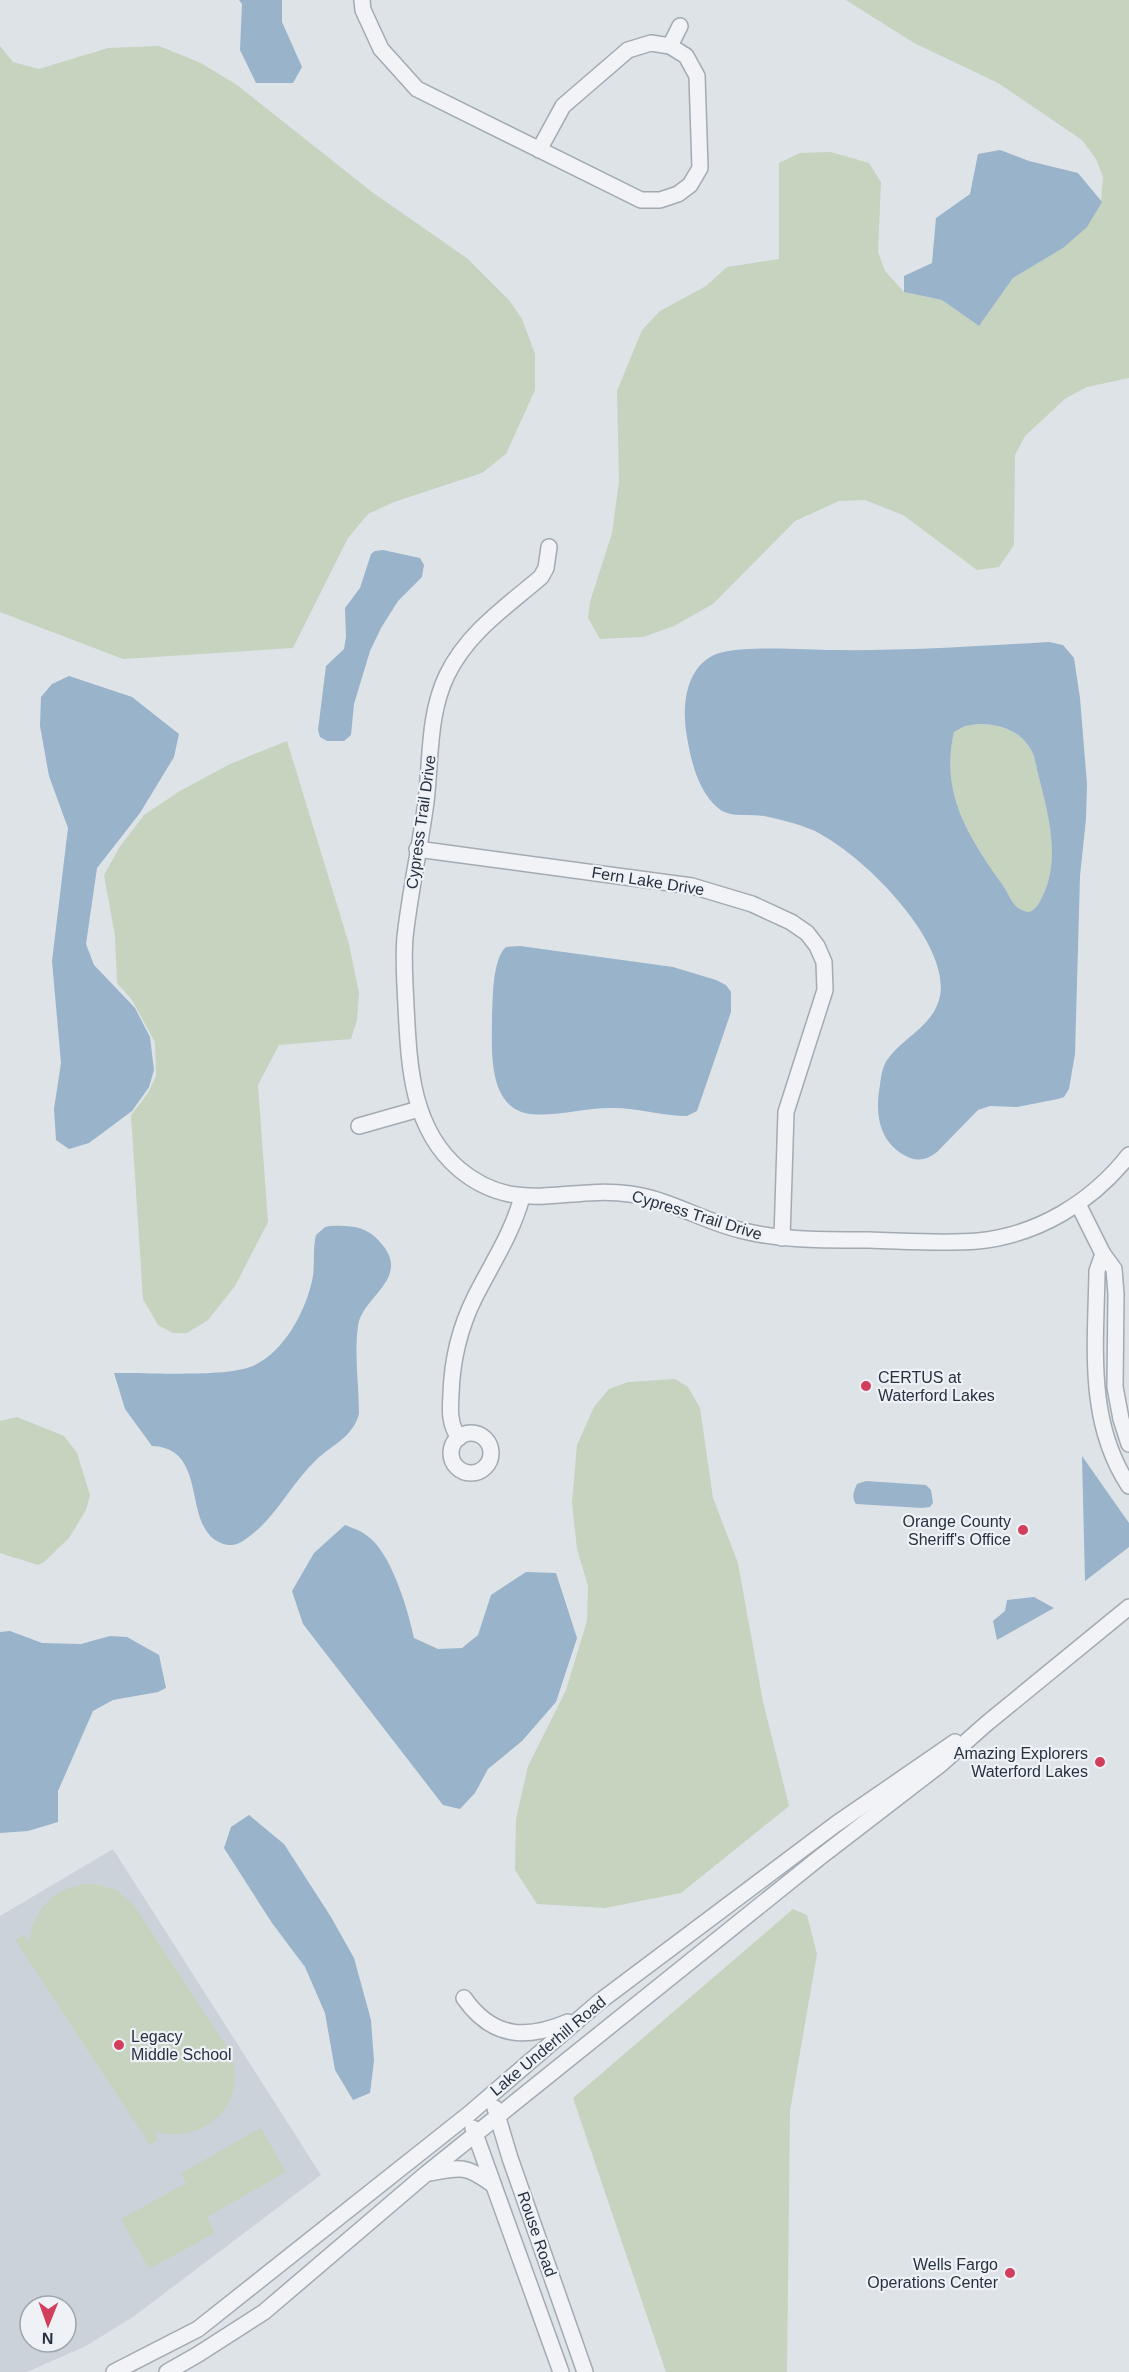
<svg xmlns="http://www.w3.org/2000/svg" width="1129" height="2372" viewBox="0 0 1129 2372" font-family="Arial,sans-serif">
<style>
.built{fill:#ccd2da;fill-rule:evenodd}
.green{fill:#c5d3bf}
.water{fill:#98b3ca;fill-rule:evenodd}
.lines{fill:none;stroke-linecap:round;stroke-linejoin:round}
.minor-casing{stroke:#a3aab2;stroke-width:18}
.minor{stroke:#f1f3f7;stroke-width:15}
.poi-dot{fill:#d23f5c;stroke:#eef2f6;stroke-width:2}
.labels{text-anchor:middle;dominant-baseline:central;stroke-width:4.5;stroke-linejoin:round;paint-order:stroke}
.street-label{font-size:16px;fill:#273140;stroke:#eef2f6}
.poi-label{font-size:16px;fill:#273140;stroke:#eef2f6;text-anchor:end}
</style>
<rect width="100%" height="100%" fill="#dee3e8"/>
<path class="built" d="M113 1849 321 2175 133 2317 86 2346 27 2372H0V1916ZM30 2306H66V2342H30Z"/>
<g class="green">
<polygon points="846,0 1129,0 1129,378 1087,387 1066,398 1025,436 1015,455 1014,545 999,567 977,570 903,515 865,500 839,501 795,521 713,604 674,626 643,637 600,639 588,618 590,602 612,533 619,482 617,391 642,330 660,311 706,286 727,267 779,259 779,163 800,153 831,152 869,163 881,182 878,252 885,271 904,292 942,300 979,326 1013,278 1063,248 1101,202 1103,177 1096,159 1082,140 998,83 914,43"/>
<polygon points="0,46 13,62 39,69 108,48 159,46 201,63 237,85 372,192 468,259 509,300 522,319 535,354 535,390 506,454 482,473 394,502 368,514 348,538 293,648 123,659 0,612"/>
<path d="M978 724C1003 724 1024 732 1034 756 1040 784 1055 835 1053 861 1052 878 1043 895 1036 909L1029 912C1013 911 1010 895 1002 884 968 836 940 793 954 732L965 726Z"/>
<polygon points="287,741 349,944 359,993 357,1020 351,1039 279,1045 258,1085 268,1222 235,1286 208,1320 187,1333 173,1333 158,1325 143,1299 131,1115 148,1093 156,1076 155,1042 132,1000 117,983 115,936 104,875 119,848 144,815 180,791 230,764"/>
<polygon points="675,1379 688,1387 700,1408 713,1498 738,1563 763,1702 789,1806 681,1893 605,1908 537,1904 515,1870 516,1819 528,1766 566,1690 587,1621 588,1586 577,1549 572,1503 577,1445 594,1407 609,1389 628,1382"/>
<polygon points="17,1417 64,1436 77,1453 90,1495 86,1510 69,1538 44,1562 38,1565 0,1553 0,1421"/>
<path d="M95 1884 116 1890 133 1904 231 2053C249 2105 204 2146 154 2131L158 2139 150 2145 15 1940 23 1935 29 1942C33 1908 59 1882 95 1884Z"/>
<polygon points="793,1909 807,1915 817,1954 790,2111 787,2372 666,2372 573,2098"/>
<polygon points="261,2128 286,2172 207,2217 215,2233 149,2269 121,2219 186,2183 181,2173"/>
</g>
<g class="water">
<polygon points="239,0 282,0 282,22 302,67 293,83 256,83 240,50 242,4"/>
<polygon points="1000,150 1029,161 1078,173 1102,202 1087,227 1063,248 1013,278 979,326 942,300 904,292 904,276 932,263 936,218 970,194 978,154"/>
<polygon points="383,550 420,558 424,565 422,577 398,601 381,628 370,651 354,704 351,735 344,741 327,741 320,737 318,730 326,666 344,649 346,637 345,608 360,588 371,554 375,551"/>
<path d="M1049 642 1063 645 1074 658 1080 698 1087 784 1086 819 1080 876 1075 1054 1069 1089 1064 1097 1058 1099 1017 1107 990 1106 978 1110 937 1152C926 1161 916 1162 904 1155 878 1140 875 1112 880 1085 881 1077 882 1068 887 1060 903 1037 934 1026 940 996 951 941 857 848 810 829 795 823 779 819 764 816 750 814 729 818 718 808 698 791 691 761 687 737 682 710 684 671 712 656 734 644 805 650 833 650 905 651 977 646 1049 642ZM978 724C1003 724 1024 732 1034 756 1043 800 1064 852 1043 895 1039 903 1037 909 1029 912 1013 911 1010 895 1002 884 968 836 940 793 954 732L965 726Z"/>
<polygon points="69,676 132,697 179,734 174,757 140,813 97,868 86,944 94,965 135,1008 150,1037 154,1070 149,1087 132,1111 89,1143 69,1149 56,1140 54,1109 61,1063 52,961 68,828 49,776 40,726 41,697 52,684"/>
<path d="M520 946 673 967 716 980 726 985 731 992V1012L697 1111 687 1116C661 1116 635 1107 609 1108 586 1108 553 1117 531 1114 487 1109 492 1050 492 1018 493 1000 492 959 506 947Z"/>
<path d="M330 1226C349 1225 367 1226 380 1242 413 1278 362 1296 358 1326 354 1355 359 1385 359 1414 352 1438 333 1444 316 1460 291 1484 275 1519 246 1539 238 1545 230 1547 221 1543 181 1527 210 1448 152 1446L125 1409 114 1373C149 1372 224 1378 253 1366 283 1352 303 1316 311 1285 316 1269 312 1251 316 1235L325 1227Z"/>
<polygon points="1082,1456 1129,1523 1129,1547 1085,1581"/>
<path d="M866 1481 926 1485 931 1490 933 1503 930 1507 922 1508 856 1504C851 1497 854 1491 857 1484Z"/>
<path d="M345 1525C352 1528 360 1530 366 1535 391 1551 408 1610 414 1638L438 1649 462 1648 478 1635 491 1595 526 1572 556 1573 577 1638 556 1702 522 1741 488 1769 475 1793 460 1809 443 1805 303 1624 292 1591 314 1553Z"/>
<polygon points="1034,1597 1054,1608 997,1640 993,1621 1005,1611 1007,1600"/>
<polygon points="10,1631 42,1643 81,1644 110,1636 127,1637 159,1655 166,1688 158,1692 113,1700 93,1711 58,1791 58,1822 28,1831 0,1833 0,1632"/>
<polygon points="249,1815 284,1844 331,1917 354,1958 371,2020 374,2061 370,2093 353,2100 335,2070 325,2013 305,1967 272,1923 224,1848 231,1827"/>
</g>
<g class="lines">
<defs>
<g id="minor">
<polyline points="362,0 363,10 381,49 417,89 641,200 660,200 678,194 690,185 700,168 697,76 686,56 670,46 651,43 628,50 563,106 539,150"/>
<polyline points="670,46 680,26"/>
<path d="M549 547 546 568 541 577C506 607 468 632 447 675 428 714 431 760 426 802 420 847 410 892 405 937 403 960 405 983 406 1006 409 1065 411 1128 459 1169 516 1217 566 1185 630 1194 669 1199 702 1221 740 1230 782 1241 826 1240 869 1240 905 1241 942 1244 978 1241 1038 1235 1092 1202 1129 1155"/>
<polyline points="417,849 692,886 752,904 791,922 807,933 817,946 824,962 825,990 786,1112 782,1238"/>
<polyline points="359,1126 419,1109"/>
<polyline points="1078,1204 1103,1254"/>
<circle cx="471" cy="1453" r="20"/>
<path d="M459 1438C449 1424 450 1410 451 1394 452 1360 460 1327 475 1297 492 1263 512 1234 522 1197"/>
<path d="M1129 1444 1121 1419 1115 1387 1116 1294 1114 1269 1103 1254 1097 1271C1096 1345 1086 1421 1129 1486"/>
<path d="M464 1998C492 2038 526 2040 568 2022"/>
<polyline points="495,2108 510,2158 585,2372"/>
<polyline points="473,2128 561,2372"/>
<path d="M430 2173C461 2167 466 2165 492 2184"/>
<polyline points="114,2372 198,2329 469,2114 599,2002 836,1824 955,1742"/>
<polyline points="167,2372 197,2355 264,2312 427,2173 819,1858 941,1764 986,1724 1129,1607"/>
</g>
</defs>
<use href="#minor" class="minor-casing"/>
<use href="#minor" class="minor"/>
</g>
<g class="poi-dot">
<circle cx="866" cy="1386" r="6"/>
<circle cx="1023" cy="1530" r="6"/>
<circle cx="1100" cy="1762" r="6"/>
<circle cx="119" cy="2045" r="6"/>
<circle cx="1010" cy="2273" r="6"/>
</g>
<g class="labels">
<g class="street-label">
<text transform="translate(421 822) rotate(-82)">Cypress Trail Drive</text>
<text transform="translate(648 881) rotate(9)">Fern Lake Drive</text>
<text transform="translate(697 1215) rotate(17)">Cypress Trail Drive</text>
<text transform="translate(548 2046) rotate(-40)">Lake Underhill Road</text>
<text transform="translate(537 2234) rotate(71)">Rouse Road</text>
</g>
<g class="poi-label">
<text x="878" y="1377" text-anchor="start">CERTUS at<tspan x="878" dy="18">Waterford Lakes</tspan></text>
<text x="1011" y="1521">Orange County<tspan x="1011" dy="18">Sheriff's Office</tspan></text>
<text x="1088" y="1753">Amazing Explorers<tspan x="1088" dy="18">Waterford Lakes</tspan></text>
<text x="131" y="2036" text-anchor="start">Legacy<tspan x="131" dy="18">Middle School</tspan></text>
<text x="998" y="2264">Wells Fargo<tspan x="998" dy="18">Operations Center</tspan></text>
</g>
</g>
<g transform="translate(48 2324) rotate(181)"><circle r="28" fill="#eef2f6" stroke="#9ea5ad" stroke-width="1.5"/>
<path d="M0-4.5L10 22L0 15L-10 22Z" fill="#d23f5c"/>
<text y="-9" font-size="16" font-weight="bold" text-anchor="middle" fill="#273140">N</text>
</g>
</svg>
